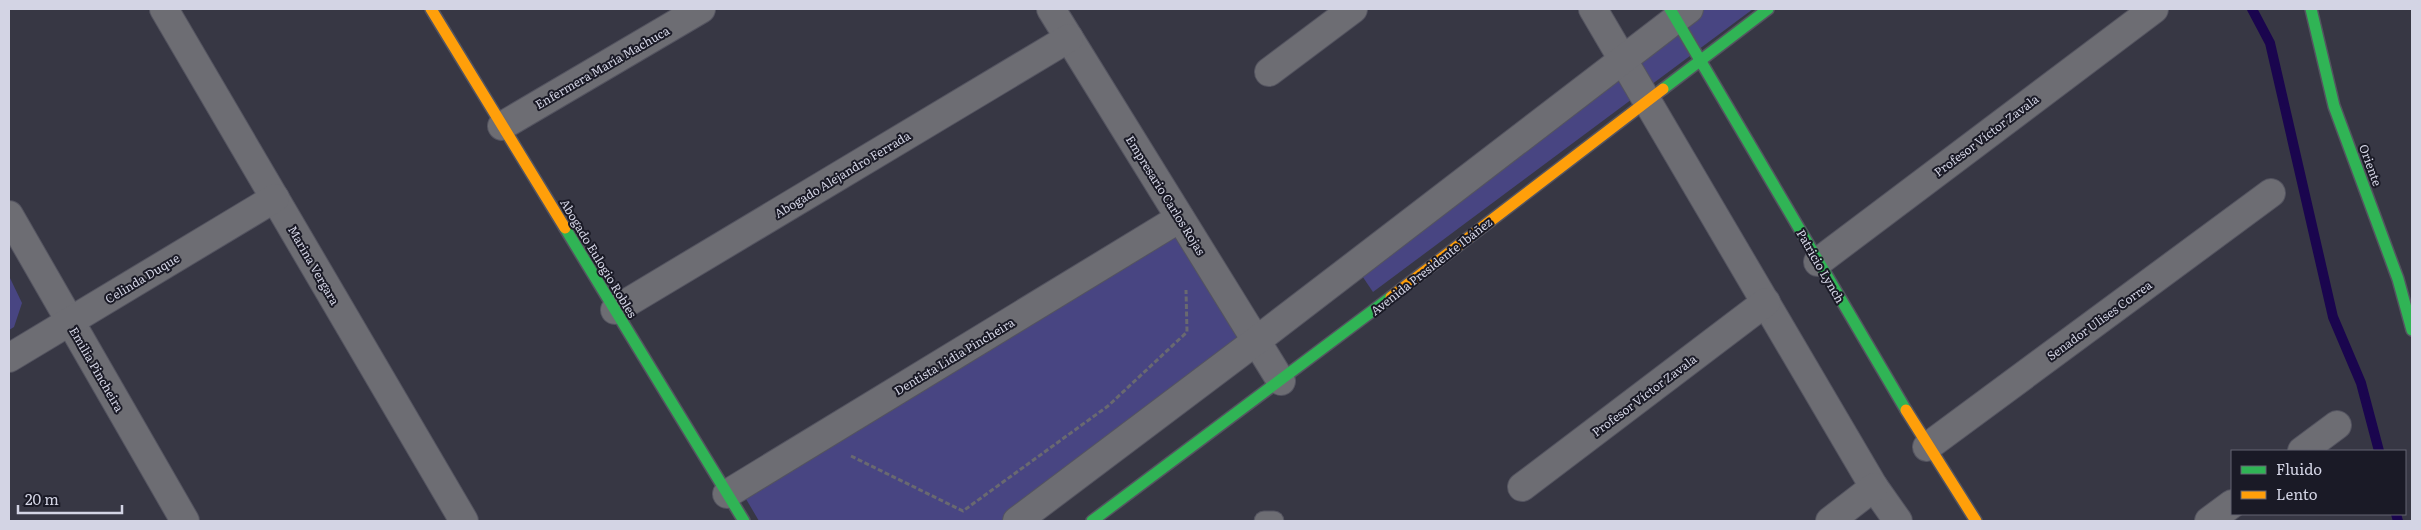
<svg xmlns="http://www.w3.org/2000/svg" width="2421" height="530" viewBox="0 0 2421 530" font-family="Literata,serif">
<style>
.green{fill:#484582}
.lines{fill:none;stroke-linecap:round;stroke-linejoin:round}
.stream{stroke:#1a054e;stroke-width:10}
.lane-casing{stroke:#545460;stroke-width:21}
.street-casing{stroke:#545460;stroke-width:30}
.fast-casing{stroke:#545460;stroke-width:14}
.slow-casing{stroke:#545460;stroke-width:14}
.path{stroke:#696970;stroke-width:3;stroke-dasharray:5 2.5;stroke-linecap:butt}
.lane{stroke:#6d6d73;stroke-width:19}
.street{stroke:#6d6d73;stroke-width:28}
.fast{stroke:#30b455;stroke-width:11}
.slow{stroke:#ff9f0a;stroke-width:11}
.labels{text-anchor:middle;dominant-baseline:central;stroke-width:4;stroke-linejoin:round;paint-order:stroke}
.street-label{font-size:12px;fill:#d3d4e4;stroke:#1a1a26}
</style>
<rect width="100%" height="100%" fill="#373744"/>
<g class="green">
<polygon points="1693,9 1753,9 1373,292 1354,264"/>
<polygon points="1178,235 1239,339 1002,521 759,521 746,499"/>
<polygon points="9,276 22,303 14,327 9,330"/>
</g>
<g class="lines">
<g class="stream">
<polyline points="2252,9 2270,43 2333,317 2361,383 2379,451"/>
<polyline points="2396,514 2398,521"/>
</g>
<defs>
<polyline id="lane" points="1264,521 1274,521"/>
<g id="street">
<polyline points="164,9 464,521"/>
<polyline points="1051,9 1281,381"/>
<polyline points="1593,9 1874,487 1898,521"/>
<polyline points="1269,72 1353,9"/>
<polyline points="502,126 701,9"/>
<polyline points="9,215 185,521"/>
<polyline points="1818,262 2154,9"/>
<polyline points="615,310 1069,38"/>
<polyline points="9,358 275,198"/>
<polyline points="1927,447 2271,193"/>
<polyline points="2302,451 2337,425"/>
<polyline points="1522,487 1766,302"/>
<polyline points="727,494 1180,218"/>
<polyline points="1017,521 1256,341 1689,9"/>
<polyline points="1830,521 1874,487"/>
<polyline points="2209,521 2232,504"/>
</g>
<g id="fast">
<polyline points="1670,9 1906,410"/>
<polyline points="2311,9 2334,106 2398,279 2412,330"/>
<polyline points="1663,89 1768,9"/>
<polyline points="565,228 744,521"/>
<polyline points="1092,521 1391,297"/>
</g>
<g id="slow">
<polyline points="431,9 565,228"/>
<polyline points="1391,297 1663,89"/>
<polyline points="1906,410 1976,521"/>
</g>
</defs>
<use href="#lane" class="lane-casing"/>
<use href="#street" class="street-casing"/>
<use href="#fast" class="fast-casing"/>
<use href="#slow" class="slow-casing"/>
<polyline class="path" points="851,456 963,511 1108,406 1187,332 1186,290"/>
<use href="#lane" class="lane"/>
<use href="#street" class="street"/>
<use href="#fast" class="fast"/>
<use href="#slow" class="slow"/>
</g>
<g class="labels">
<g class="street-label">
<text transform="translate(602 67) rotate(-30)">Enfermera María Machuca</text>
<text transform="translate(1986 135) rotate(-37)">Profesor Víctor Zavala</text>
<text transform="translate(2371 165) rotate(70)">Oriente</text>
<text transform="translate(842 174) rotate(-31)">Abogado Alejandro Ferrada</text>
<text transform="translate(1166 195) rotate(58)">Empresario Carlos Rojas</text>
<text transform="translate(599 258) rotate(59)">Abogado Eulogio Robles</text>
<text transform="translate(314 265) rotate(60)">Marina Vergara</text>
<text transform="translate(1431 266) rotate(-38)">Avenida Presidente Ibáñez</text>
<text transform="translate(1821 266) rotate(60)">Patricio Lynch</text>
<text transform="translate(142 278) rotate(-31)">Celinda Duque</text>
<text transform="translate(2099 320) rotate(-36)">Senador Ulises Correa</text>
<text transform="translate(954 356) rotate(-31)">Dentista Lidia Pincheira</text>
<text transform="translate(97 369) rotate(60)">Emilia Pincheira</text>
<text transform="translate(1644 395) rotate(-37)">Profesor Víctor Zavala</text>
</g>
</g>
<rect width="2421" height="530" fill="none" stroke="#d3d4e4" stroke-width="20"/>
<rect x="2231" y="450" width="175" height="65" fill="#1a1a26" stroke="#646472"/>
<rect x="2241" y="466" width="25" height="8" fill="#30b455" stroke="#646472"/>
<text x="2276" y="475" font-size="15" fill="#d3d4e4">Fluido</text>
<rect x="2241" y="491" width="25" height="8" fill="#ff9f0a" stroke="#646472"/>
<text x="2276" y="500" font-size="15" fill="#d3d4e4">Lento</text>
<path d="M18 505v8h104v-8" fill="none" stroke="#d3d4e4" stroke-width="2.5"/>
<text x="25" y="505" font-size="15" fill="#d3d4e4" stroke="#1a1a26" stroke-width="4" paint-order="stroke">20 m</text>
</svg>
